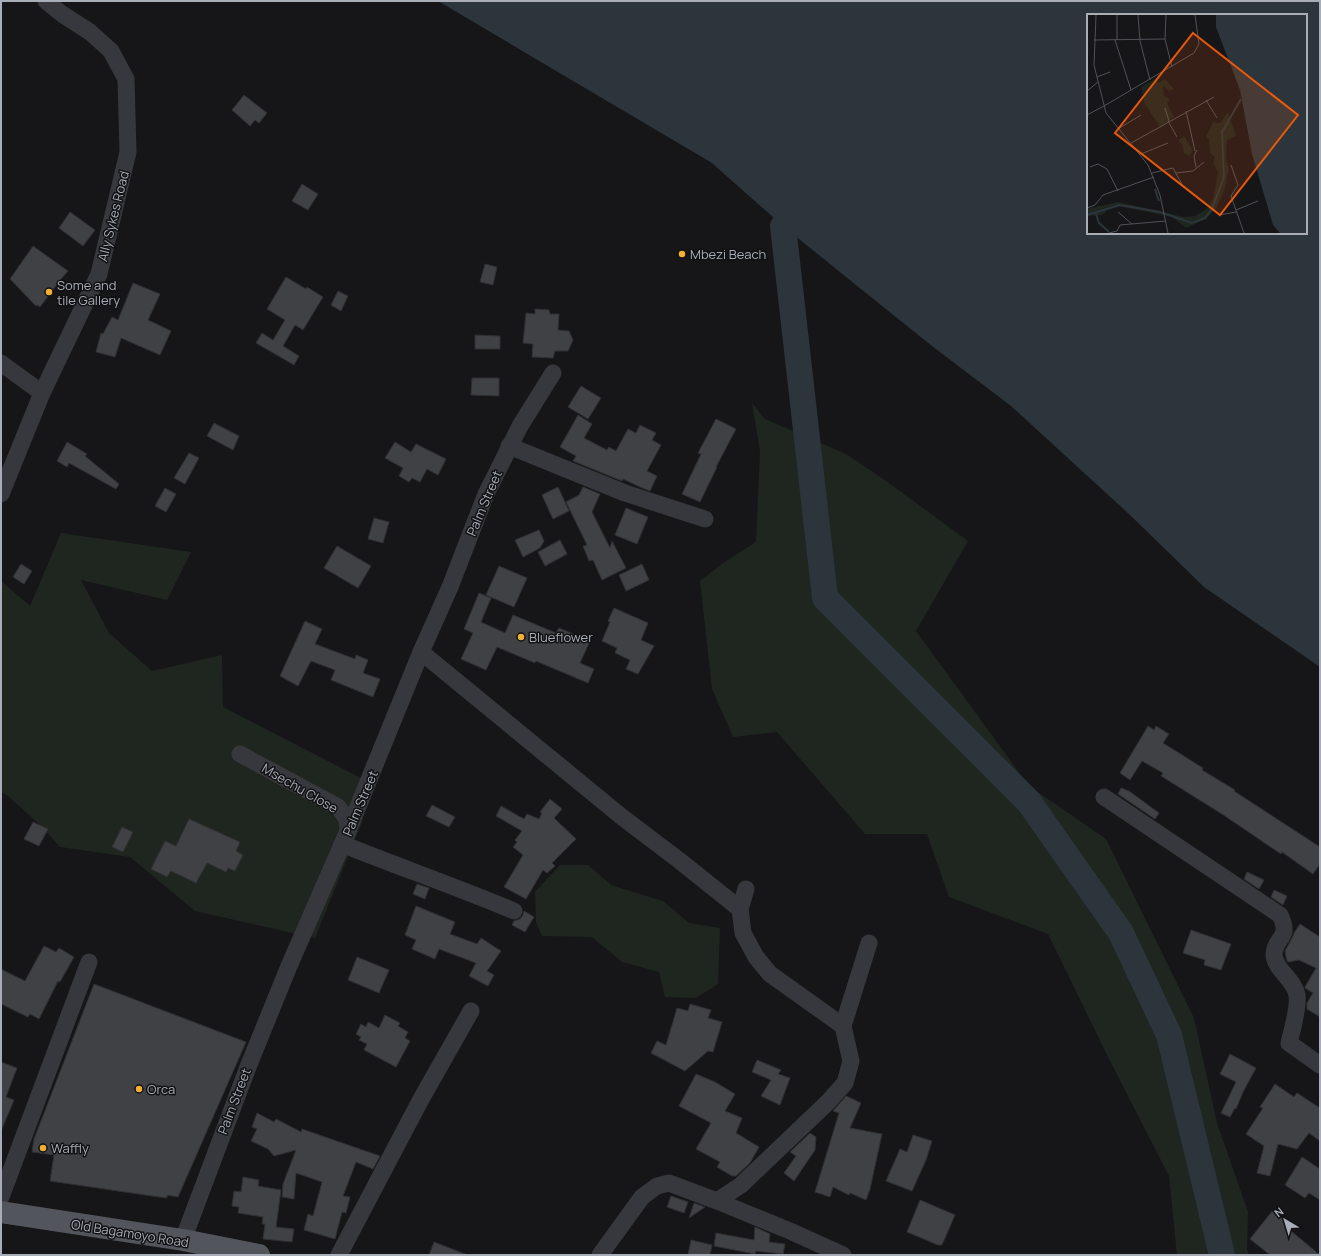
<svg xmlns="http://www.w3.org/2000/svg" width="1321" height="1256" viewBox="0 0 1321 1256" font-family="Manrope,sans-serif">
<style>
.green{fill:#1e261f}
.water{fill:#2c353c;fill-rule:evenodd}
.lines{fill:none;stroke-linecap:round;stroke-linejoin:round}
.river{stroke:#2c353c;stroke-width:26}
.building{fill:#404145;stroke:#303034}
.street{stroke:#37383d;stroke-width:17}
.primary{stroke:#53555c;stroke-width:22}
.poi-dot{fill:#f2b134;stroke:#111113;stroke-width:1.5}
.labels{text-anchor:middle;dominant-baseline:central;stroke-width:3;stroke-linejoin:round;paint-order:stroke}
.street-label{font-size:13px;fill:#a8adb8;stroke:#111113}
.poi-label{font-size:13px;fill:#a8adb8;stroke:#111113;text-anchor:start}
.inset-river{fill:none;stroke:#2c353c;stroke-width:2}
.inset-road{fill:none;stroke:#505258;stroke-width:1}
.view{fill:#e8590c;fill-opacity:0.15;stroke:#e8590c;stroke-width:2}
.inset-edge{fill:none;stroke:#a8adb8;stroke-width:2}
</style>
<rect width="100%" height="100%" fill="#161618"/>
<g class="green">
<polygon points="752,403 765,419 846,454 889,483 968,541 916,631 1029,786 1106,839 1194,1018 1217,1123 1248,1212 1247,1249 1249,1255 1177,1255 1169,1176 1107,1055 1048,934 949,897 927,834 865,834 777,732 733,737 712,689 700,581 723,563 756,542 760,451"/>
<polygon points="61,533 191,552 167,600 81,580 109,633 152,671 222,655 223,707 361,778 364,808 362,822 315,938 195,911 130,857 60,847 39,824 8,796 1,792 1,581 30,606"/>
<polygon points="560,865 588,865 611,885 663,901 689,923 720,928 718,984 696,998 665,997 659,972 622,962 592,937 542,936 536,922 535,892"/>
</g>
<path class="water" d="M438 1H1320V667L1204 587 1129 514 1011 406 932 346 851 281 783 226 712 163ZM1088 15H1306V233H1088Z"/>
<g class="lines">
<polyline class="river" points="783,226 825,598 1029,802 1121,933 1169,1035 1222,1255"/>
</g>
<g class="building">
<polygon points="244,95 267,113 259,123 255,120 250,126 232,110"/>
<polygon points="302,184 318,194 308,210 292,201"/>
<polygon points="70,212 95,230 83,246 59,228"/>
<polygon points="33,246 68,271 61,279 40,307 37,305 36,306 10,279"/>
<polygon points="485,264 497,267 493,285 480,282"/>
<polygon points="286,277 306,289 307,287 323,297 303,330 295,325 283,346 299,356 294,365 256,343 262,333 273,340 285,320 267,309"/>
<polygon points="133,283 160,294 148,320 171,331 160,355 121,338 115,357 96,352 101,333 103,334 112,317 118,320"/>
<polygon points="338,291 348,296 341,311 331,305"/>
<polygon points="535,309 549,310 550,314 559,314 558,330 569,331 573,340 568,351 555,351 553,358 532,357 533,344 523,343 526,313 535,314"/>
<polygon points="475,335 500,336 500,349 475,349"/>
<polygon points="472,378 499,378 499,396 471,395"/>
<polygon points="581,386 601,398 588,419 568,407"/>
<polygon points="578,415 592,424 584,438 607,450 609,447 616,451 628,429 636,433 640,425 656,433 652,440 661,445 647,471 657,476 650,491 640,487 623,479 622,481 573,461 576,456 560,447"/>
<polygon points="716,419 736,429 716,467 717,467 700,502 682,494 701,454 698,453"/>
<polygon points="214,423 239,436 233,450 207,436"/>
<polygon points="67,442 87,454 85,456 119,484 116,489 69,463 67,467 57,461"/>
<polygon points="395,442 411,452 416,444 446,459 438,475 427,469 420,482 412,478 409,482 399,476 403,468 385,458"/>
<polygon points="189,453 199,458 185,484 174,478"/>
<polygon points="558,487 569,511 553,519 542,495"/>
<polygon points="583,487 600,494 592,512 610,548 612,541 626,568 602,580 593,560 589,561 583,546 587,545 566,502 579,495"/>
<polygon points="165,488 176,494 166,512 155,506"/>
<polygon points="626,508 648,517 637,544 615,535"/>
<polygon points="374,518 389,522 383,543 368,539"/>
<polygon points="539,530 544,541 540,548 523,557 515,540"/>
<polygon points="560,540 567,554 545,566 538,552"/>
<polygon points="337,546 371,566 358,588 324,568"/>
<polygon points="21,564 32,571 24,584 13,577"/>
<polygon points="642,564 649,580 626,591 619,575"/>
<polygon points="499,566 527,578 514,607 486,595"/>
<polygon points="479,593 491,598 481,622 505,633 513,615 556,633 559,628 590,641 580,663 594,669 588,683 536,661 535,663 497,647 486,670 461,659 473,633 464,629"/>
<polygon points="614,608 648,623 641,640 654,646 638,674 626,669 630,660 615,653 617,648 602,641 610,622 608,621"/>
<polygon points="305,621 322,629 315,644 355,659 356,655 368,660 363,673 380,679 373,697 331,680 335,670 311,661 298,686 280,676"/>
<polygon points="1148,726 1154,730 1156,726 1169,734 1163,743 1203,768 1202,770 1235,790 1234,791 1320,847 1320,864 1313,874 1282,852 1281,854 1222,814 1161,776 1163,773 1142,761 1130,780 1120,773"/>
<polygon points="1121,788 1129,791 1159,813 1155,819 1118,794"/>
<polygon points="550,799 562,809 554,818 576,839 552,863 555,866 547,873 543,870 526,899 504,887 523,855 513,847 517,842 515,840 522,831 496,816 501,806 524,819 527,814 539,819 542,813 540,812"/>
<polygon points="432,805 455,817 449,827 426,816"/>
<polygon points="189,819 240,842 236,851 243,855 235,871 228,868 226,872 207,863 196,883 171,871 167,877 151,869 165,841 176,846"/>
<polygon points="33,822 48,829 39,846 24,839"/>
<polygon points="122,827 133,832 123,852 112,847"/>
<polygon points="1247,872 1264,880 1259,889 1244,879"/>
<polygon points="417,884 429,888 425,899 413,894"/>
<polygon points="1274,890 1287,896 1283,905 1271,897"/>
<polygon points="416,906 455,922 450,934 477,944 481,938 501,951 487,971 494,975 488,986 469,976 476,963 439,949 435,959 412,949 416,940 405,935"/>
<polygon points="524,911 534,917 525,932 512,925 514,921 520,919 523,915"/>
<polygon points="1300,924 1320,937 1320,1017 1307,1009 1307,1003 1313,993 1305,988 1305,987 1316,968 1299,960 1288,962 1287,961 1285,951 1292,938 1294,933"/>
<polygon points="1191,930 1231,944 1221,970 1204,965 1205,960 1183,953"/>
<polygon points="44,946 56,952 59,948 74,957 60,982 58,981 39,1019 30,1014 28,1017 1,1004 1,969 25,981"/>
<polygon points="357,957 389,970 379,993 348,980"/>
<polygon points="94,984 246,1042 178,1197 167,1195 167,1198 159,1197 50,1181 54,1155 32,1152 34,1139"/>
<polygon points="690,1004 711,1010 708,1018 722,1022 713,1052 708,1051 685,1071 651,1053 657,1041 666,1045 677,1008 688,1011"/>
<polygon points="385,1015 400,1023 398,1026 408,1032 405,1038 410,1041 396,1067 364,1050 367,1044 359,1040 361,1037 356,1034 361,1024 366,1027 368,1022 379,1028"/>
<polygon points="1230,1054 1256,1068 1243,1092 1236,1109 1235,1108 1230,1117 1221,1113 1236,1082 1220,1074"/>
<polygon points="757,1060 781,1070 778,1074 790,1078 780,1105 761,1096 771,1080 752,1072"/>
<polygon points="1,1062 17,1068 6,1097 14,1100 1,1131"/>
<polygon points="696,1074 715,1082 735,1094 725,1111 742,1118 736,1133 759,1147 750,1163 736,1176 732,1176 717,1167 720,1162 696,1149 711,1123 679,1106"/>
<polygon points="1275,1084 1294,1097 1297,1093 1320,1108 1320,1141 1309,1133 1297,1149 1278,1144 1270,1176 1257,1173 1264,1146 1246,1134 1263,1108 1260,1107"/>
<polygon points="846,1096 861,1103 850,1128 882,1134 870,1189 866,1200 850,1193 849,1195 833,1187 830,1197 815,1192 839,1113 833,1111"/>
<polygon points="257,1113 274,1122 276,1119 301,1132 302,1129 380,1156 373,1169 356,1162 343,1196 350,1197 346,1213 342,1212 335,1239 304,1230 308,1214 313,1216 322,1182 296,1173 294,1199 282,1197 283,1184 296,1150 274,1156 268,1149 251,1141 257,1129 252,1127"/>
<polygon points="810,1133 816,1137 815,1150 794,1181 784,1173 796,1156 790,1152"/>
<polygon points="913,1135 932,1141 926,1160 912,1191 886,1181 900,1149 907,1152"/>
<polygon points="1302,1157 1320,1169 1320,1200 1309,1193 1305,1198 1285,1185"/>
<polygon points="243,1177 259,1180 258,1186 281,1190 276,1227 294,1229 292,1242 263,1239 265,1224 262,1224 263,1217 238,1213 239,1207 232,1206 234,1191 241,1192"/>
<polygon points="671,1196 688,1202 684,1213 667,1207"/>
<polygon points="920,1200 955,1215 942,1245 938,1245 907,1232"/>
<polygon points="694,1203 705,1207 689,1218"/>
<polygon points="1273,1210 1294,1227 1291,1231 1320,1255 1270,1255 1250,1239"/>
<polygon points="755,1227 770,1234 769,1242 785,1244 783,1254 756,1251 755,1254 714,1246 716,1233 754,1240"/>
<polygon points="691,1240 712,1245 710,1255 688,1255"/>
<polygon points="434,1242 465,1254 464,1255 429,1255"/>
</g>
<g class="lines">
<g class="street">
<polyline points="1,363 42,393"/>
<polyline points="509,446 625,493 705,519"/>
<polyline points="1,494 42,393 99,274 128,152 126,79 111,51 90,32 62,14 46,1"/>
<polyline points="421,652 622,817 680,861 740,909"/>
<polyline points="240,754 338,807 347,819 348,831"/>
<path d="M1104 797 1280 915C1292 939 1274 937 1274 955 1275 970 1294 979 1297 995 1299 1006 1292 1031 1289 1043L1320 1065"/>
<path d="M342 844C399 867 457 887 514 911"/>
<polyline points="746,889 740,909 743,933 756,957 770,974 843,1026"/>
<polyline points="1,1197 89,962"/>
<polyline points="717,1201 741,1185 828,1102 845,1083 851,1061 843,1026 869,943"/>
<polyline points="183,1240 248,1067 289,966 348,831 421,652 450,587 486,494 520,426 553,373"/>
<polyline points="339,1255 420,1101 471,1011"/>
<polyline points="600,1255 642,1197 657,1186 669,1183 717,1201 790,1231 843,1255"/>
</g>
<polyline class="primary" points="1,1212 183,1240 259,1255"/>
</g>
<g class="poi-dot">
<circle cx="682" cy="254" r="4"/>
<circle cx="49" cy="292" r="4"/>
<circle cx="521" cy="637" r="4"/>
<circle cx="139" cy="1089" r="4"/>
<circle cx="43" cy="1148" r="4"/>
</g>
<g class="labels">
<g class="street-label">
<text transform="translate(113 216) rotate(-76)">Ally Sykes Road</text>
<text transform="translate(484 503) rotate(-67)">Palm Street</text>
<text transform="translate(300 788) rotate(30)">Msechu Close</text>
<text transform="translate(360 803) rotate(-67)">Palm Street</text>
<text transform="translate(234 1101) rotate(-69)">Palm Street</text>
<text transform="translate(130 1233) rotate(9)">Old Bagamoyo Road</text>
</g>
<g class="poi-label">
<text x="690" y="254">Mbezi Beach</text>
<text x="57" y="285">Some and<tspan x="57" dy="15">tile Gallery</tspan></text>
<text x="529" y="637">Blueflower</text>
<text x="147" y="1089">Orca</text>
<text x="51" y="1148">Waffly</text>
</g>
</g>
<g transform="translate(1087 14)">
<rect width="220" height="220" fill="#161618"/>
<path d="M70 64 71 69 78 65 87 75 82 77 76 71 77 82 83 85 80 89 87 103 73 113 58 90 54 73ZM141 98 149 122 140 126 139 145 142 154 138 174 130 193 119 205 99 214 85 203 31 192 20 196 15 201 0 202V195L31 188 97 203 108 202 120 195 126 185 131 158 126 149 128 143 123 139 122 125 119 123 126 108 133 109ZM97 122 106 137 102 142 97 139 95 130 91 127Z" fill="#1e261f"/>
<path d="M129 1H220V219H193L186 211 165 140 153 76 129 13Z" fill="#2c353c"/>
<path class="inset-river" d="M68 175 72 187M9 200 12 209 22 218M0 201 33 191 73 198 105 209 118 204 125 195 137 163 135 118 154 85"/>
<path class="inset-road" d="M9 1 7 51 19 99 61 151 73 181 81 219M30 1V26M51 1 53 27 63 66M79 1 78 25 85 53M7 26 78 25M28 26 44 76M10 63 23 58M0 77 11 68M119 86 130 104M17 92 107 39 112 30 108 1M78 94 82 107M99 97 108 137M0 101 17 92M81 107 90 123M31 115 54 101M44 129 127 83M54 140 81 129M144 151 151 171 144 182 157 219M3 153 11 150 20 155 31 177M109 153 107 142 110 136M65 159 86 154 97 174M89 159 106 157 117 148M0 194 8 191 16 181 67 163M149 196 171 187M31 198 45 210M132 201 149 198M22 219 30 217 33 211 79 207"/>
<path class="view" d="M106 19 211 101 133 201 28 119Z"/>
<rect width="220" height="220" class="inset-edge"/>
</g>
<rect width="1321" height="1256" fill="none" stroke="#a8adb8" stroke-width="4"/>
<g transform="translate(1285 1220) rotate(322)" stroke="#111113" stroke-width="3" paint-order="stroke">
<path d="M0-3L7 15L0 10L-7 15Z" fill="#a8adb8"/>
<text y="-6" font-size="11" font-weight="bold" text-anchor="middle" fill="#a8adb8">N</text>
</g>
</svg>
